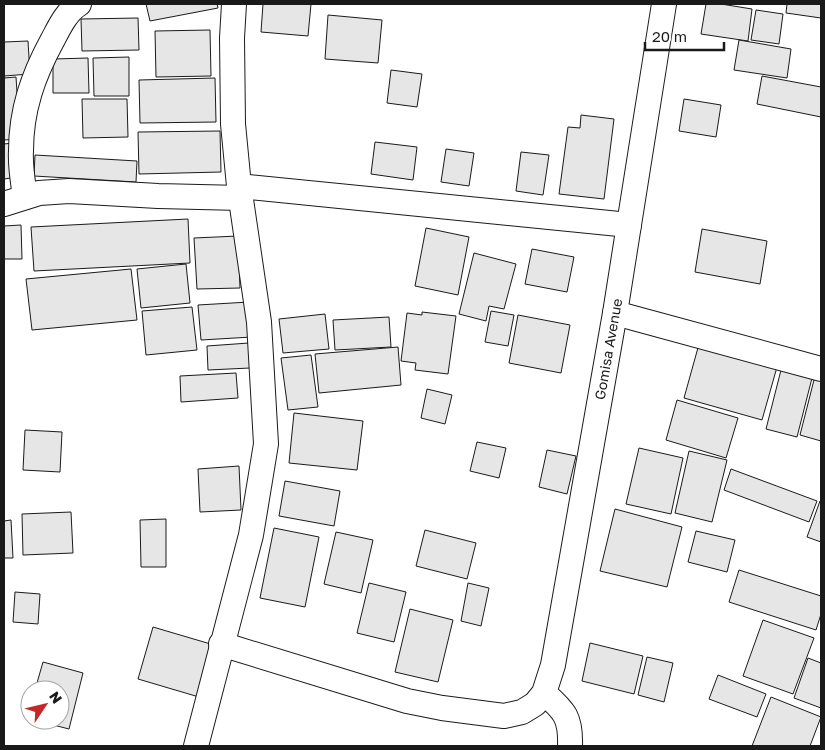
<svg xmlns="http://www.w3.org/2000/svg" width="825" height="750" viewBox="0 0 825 750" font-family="'Golos Text',sans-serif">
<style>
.building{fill:#e6e6e6;stroke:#1a1a1a}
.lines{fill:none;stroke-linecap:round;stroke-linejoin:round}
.minor-casing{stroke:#1a1a1a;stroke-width:26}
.minor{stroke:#fff;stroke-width:24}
.labels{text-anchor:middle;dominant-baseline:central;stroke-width:4;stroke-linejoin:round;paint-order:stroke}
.street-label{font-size:14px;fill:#1a1a1a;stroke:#fff}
</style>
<rect width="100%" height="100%" fill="#fff"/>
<g class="building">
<polygon points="146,4 217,4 218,8 150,21"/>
<polygon points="263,4 311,4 308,36 261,32"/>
<polygon points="706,4 721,4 752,9 748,41 701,34"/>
<polygon points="787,4 821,4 821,18 786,13"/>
<polygon points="756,10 783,14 779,44 751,40"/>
<polygon points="328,15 382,20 378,63 325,59"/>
<polygon points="138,18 139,50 82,51 81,19"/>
<polygon points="210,30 211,76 156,77 155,31"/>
<polygon points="739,40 791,49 787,78 734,70"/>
<polygon points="28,41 30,74 4,76 4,42"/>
<polygon points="129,57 129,96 94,96 93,58"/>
<polygon points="88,58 89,93 53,93 53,59"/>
<polygon points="391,70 422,74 417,107 387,103"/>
<polygon points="762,76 821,87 821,117 757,104"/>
<polygon points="16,77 20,139 4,140 4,78"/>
<polygon points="215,78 216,122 140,123 139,80"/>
<polygon points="82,99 127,99 128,137 83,138"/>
<polygon points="684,99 721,105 716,137 679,131"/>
<polygon points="581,115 614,119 604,199 559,194 568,127 580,128"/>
<polygon points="220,131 221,172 139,174 138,132"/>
<polygon points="375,142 417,147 413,180 371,174"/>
<polygon points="13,143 18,177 4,179 4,144"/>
<polygon points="446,149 474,153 469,186 441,182"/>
<polygon points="521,152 549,155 543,195 516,191"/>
<polygon points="35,155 137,161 136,182 34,176"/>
<polygon points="188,219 190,263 34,271 31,227"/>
<polygon points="21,225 22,259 4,259 4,226"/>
<polygon points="426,228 469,237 458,295 415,286"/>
<polygon points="702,229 767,241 760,284 695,272"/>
<polygon points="238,236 240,288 197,289 194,238"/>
<polygon points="532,249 574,257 567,292 525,284"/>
<polygon points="474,253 516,264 504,309 489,306 486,321 459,314"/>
<polygon points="186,264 190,303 141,308 137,269"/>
<polygon points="131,269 137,320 32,330 26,279"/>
<polygon points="249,302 252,337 201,340 198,305"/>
<polygon points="192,307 197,350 146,355 142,311"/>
<polygon points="491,311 514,315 508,346 485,342"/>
<polygon points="422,312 456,316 448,374 415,370 416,363 401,361 407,313 422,315"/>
<polygon points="325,314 329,349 283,353 279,319"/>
<polygon points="518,315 570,325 561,373 509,363"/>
<polygon points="389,317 391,347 335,350 333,320"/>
<polygon points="249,343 250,368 208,370 207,346"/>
<polygon points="699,344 777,367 762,420 684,398"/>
<polygon points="398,347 401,385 319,393 315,354"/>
<polygon points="311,355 318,407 288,410 281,358"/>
<polygon points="781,370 812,378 797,437 766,429"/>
<polygon points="236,373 238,398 181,402 180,376"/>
<polygon points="815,376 821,378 821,441 800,435"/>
<polygon points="427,389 452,395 445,424 421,418"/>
<polygon points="677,400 738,418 726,458 666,440"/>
<polygon points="294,413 363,421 357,470 289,463"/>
<polygon points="25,430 62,432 60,472 23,470"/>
<polygon points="477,442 506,448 499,478 470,471"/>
<polygon points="639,448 683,458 671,514 626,504"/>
<polygon points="547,450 576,456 567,494 539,487"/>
<polygon points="689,451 727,460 712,522 675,513"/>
<polygon points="239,466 241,510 200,512 198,469"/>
<polygon points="731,469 817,501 809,522 724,490"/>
<polygon points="285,481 340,491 334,526 279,516"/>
<polygon points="820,501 821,501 821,542 807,537"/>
<polygon points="615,509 682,527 667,587 600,571"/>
<polygon points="71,512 73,553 23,555 22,514"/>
<polygon points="166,519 166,567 141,567 140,520"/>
<polygon points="11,520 13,558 4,558 4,521"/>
<polygon points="274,528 319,537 305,607 260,598"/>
<polygon points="425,530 476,543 467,579 416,566"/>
<polygon points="696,531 735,540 727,572 688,562"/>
<polygon points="336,532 373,540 361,593 324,584"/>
<polygon points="739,570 821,596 821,614 816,630 729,602"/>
<polygon points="369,583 406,592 394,642 357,633"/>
<polygon points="468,583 489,588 481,626 461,621"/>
<polygon points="15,592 40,594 38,624 13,622"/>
<polygon points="410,609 453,620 438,682 395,672"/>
<polygon points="763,620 814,638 793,694 743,676"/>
<polygon points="153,627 214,645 199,697 138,679"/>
<polygon points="590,643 643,656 634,694 582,681"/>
<polygon points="647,657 673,663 664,702 638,695"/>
<polygon points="808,658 821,663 821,708 794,698"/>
<polygon points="43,662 83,673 69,729 34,720 60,720 60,690 35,690"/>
<polygon points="718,675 766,694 757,717 709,699"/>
<polygon points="771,697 821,717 810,746 752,746"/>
</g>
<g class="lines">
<defs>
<g id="minor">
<polyline points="239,186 629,225"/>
<path d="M25 197C23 182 20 166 21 151 21 110 33 76 52 41 59 28 66 12 79 4"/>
<polyline points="4,204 39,193 69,191 158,196 241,198"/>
<polyline points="615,313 821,369"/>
<polyline points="221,644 407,701 442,708 504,716 522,712 535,704 544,693 553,665 615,313 664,4"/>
<path d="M544 693C565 711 571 718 570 746"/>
<polyline points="196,746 251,535 266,444 259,322 239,186 233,124 232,38 234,4"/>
</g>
</defs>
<use href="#minor" class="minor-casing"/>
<use href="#minor" class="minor"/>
</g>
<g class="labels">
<g class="street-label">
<text transform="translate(608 349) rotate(-80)">Gomisa Avenue</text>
</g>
</g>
<rect width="825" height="750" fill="none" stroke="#1a1a1a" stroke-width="10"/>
<g transform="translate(45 705) rotate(55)"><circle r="24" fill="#ffffff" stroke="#a3a3a3"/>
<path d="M0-4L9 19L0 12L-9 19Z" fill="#c62828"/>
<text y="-8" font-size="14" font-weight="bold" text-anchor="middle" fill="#1a1a1a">N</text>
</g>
<path d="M645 42v8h79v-8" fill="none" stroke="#1a1a1a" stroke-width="2.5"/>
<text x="652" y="42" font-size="15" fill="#1a1a1a" stroke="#ffffff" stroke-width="4" paint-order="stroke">20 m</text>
</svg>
